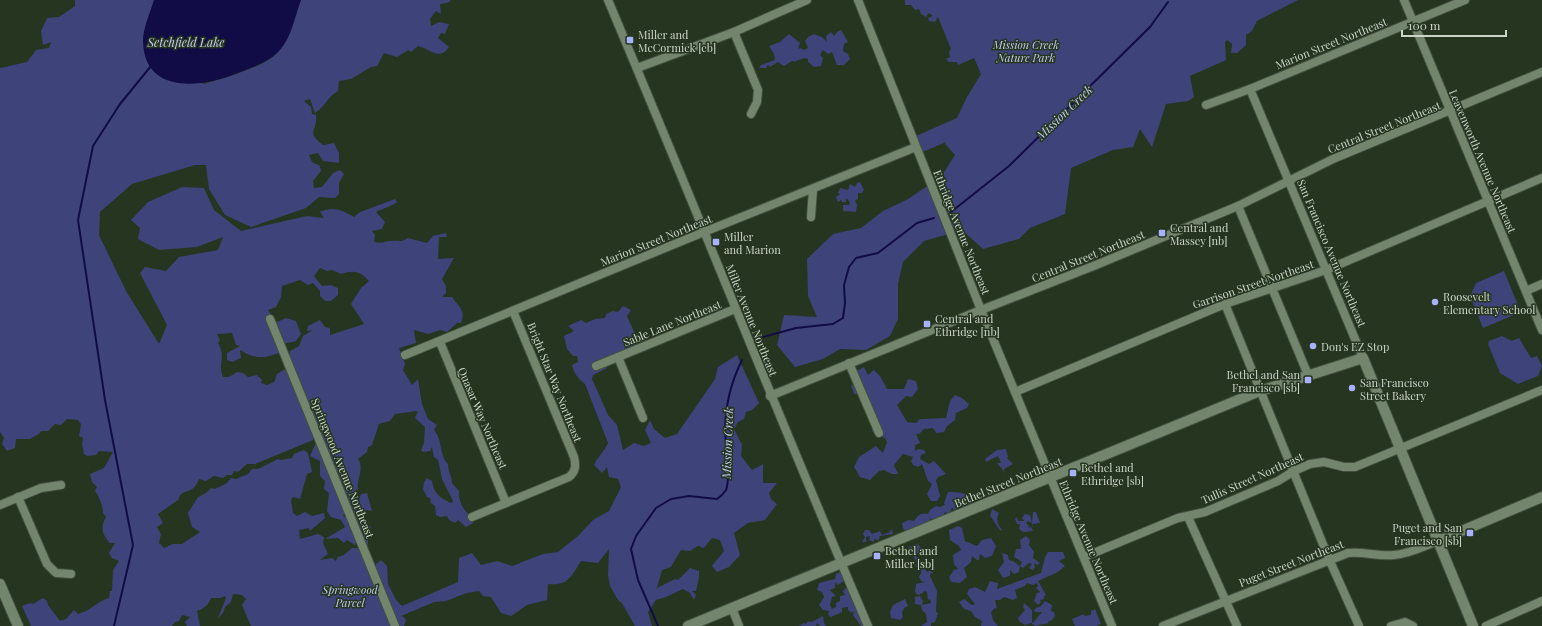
<svg xmlns="http://www.w3.org/2000/svg" width="1542" height="626" viewBox="0 0 1542 626" font-family="'Playfair Display',serif">
<style>
.green{fill:#3e4379}
.water{fill:#120c46}
.lines{fill:none;stroke-linecap:round;stroke-linejoin:round}
.stream{stroke:#120c46;stroke-width:2}
.minor-casing{stroke:#43503e;stroke-width:10}
.tertiary-casing{stroke:#43503e;stroke-width:12}
.minor{stroke:#73856d;stroke-width:8}
.tertiary{stroke:#73856d;stroke-width:10}
.poi-dot{fill:#a7b1fc;stroke:#253520;stroke-width:1.5}
.labels{text-anchor:middle;dominant-baseline:central;stroke-width:3;stroke-linejoin:round;paint-order:stroke}
.poi-label{font-size:11px;fill:#ccd6c8;stroke:#253520;text-anchor:start}
.street-label{font-size:11px;fill:#ccd6c8;stroke:#253520}
.park-label{font-size:11px;font-style:italic;fill:#c3c9ee;stroke:#253520}
.water-label{font-size:12px;font-style:italic;fill:#c5cbf0;stroke:#253520}
</style>
<rect width="100%" height="100%" fill="#253520"/>
<g class="green">
<path d="M75 0H154L143 41 204 84C221 79 264 67 276 54 284 44 296 13 301 0H450V2L440 4 441 14 436 11 430 19 431 26 439 22 449 24 445 34 441 33 438 38 449 47C439 62 429 48 418 46L411 52 408 50 397 57 384 53 377 66 371 67 351 79 339 81 338 91C328 96 325 107 315 113L310 99 304 101 311 107 312 114 316 115C318 132 305 131 323 145L334 143 339 153V163L323 161 318 153 309 155 312 162 320 166 321 171 313 181 314 188 322 187 333 173 340 170 344 174 339 183V194L335 198 319 197 306 208 251 227 225 215 209 189 206 165H195L132 184 100 212 99 235 126 291 159 344 167 325 140 273 145 267 166 271 179 257 218 250 223 237 197 247 159 250 138 239 140 228 131 220 148 202 182 187 204 188 214 210 241 231 307 216 324 218 320 212C334 206 341 210 354 217L360 212 395 199 397 202C391 207 383 208 376 212L385 222 382 229 372 231 375 235 374 242C383 244 384 241 391 241 399 240 400 243 408 238L427 243 433 236 446 233 447 237H439L438 259 454 258 442 279 446 286V293L442 297H452C459 307 466 310 461 323H457L447 332 440 330 428 334 414 330 416 343 399 348 405 364 403 370 412 385 418 379 422 404 428 419 437 425 434 430C443 440 439 455 448 464 448 472 452 476 452 483L459 491C458 501 464 512 472 517L473 523 466 527 458 520 455 523 449 520 447 516 440 517 436 515 435 506 431 503 430 498 427 497 423 489 424 482 427 478 432 481C434 494 440 498 451 503L453 501 442 479 438 460 434 457 432 447 430 451 423 452 421 450 424 443 425 427 415 418 418 411 395 414 390 421 379 424 372 445 368 447 367 452 358 459C365 469 356 479 358 490L354 492 356 500 353 502 356 508 361 494 367 493 372 511 367 510 362 517 363 523 371 527 368 531V545L365 544 349 504 343 516 348 518 352 533 358 537 355 545 347 540 344 543 338 538 325 539 345 527 341 520 331 517 327 511 329 493 324 489 325 481 320 476V461L310 456 315 445 316 434 289 358 290 351 299 346 303 336 313 330 307 331 308 326 320 320 325 327 330 328V335L364 324 351 304 361 288 369 281C360 271 354 270 341 274L332 270 327 271 320 268 314 276 322 286 331 285 338 288V295L331 301H325L320 296V291L313 283 308 285 300 280 282 286 281 297 276 307 268 310 277 322 286 318 296 321 301 334 296 341 279 345V353C263 359 254 359 240 350L241 358 232 362 227 360V353L240 346 236 345 232 333 217 334 220 340 218 343C227 359 217 363 223 377H229L237 372 243 373 248 377 257 375 262 380 261 383 267 385 274 382 277 374 288 367 314 437 313 440 255 464H247L238 472 234 471 232 475H227L223 478 214 476 206 481 199 479C192 497 183 486 178 500L158 514 163 523 157 527 161 534 159 543 164 548 173 544H182L200 532 192 527 188 513 198 497 206 493 211 488 215 489 227 483 231 478 236 479 248 474 252 469H258L278 459 281 460 292 458 294 454 304 450 308 453 312 472 307 474 300 499 293 497 291 500 293 513 297 516 305 512 312 516 324 513 325 518 310 531 309 528 299 530 300 539 318 534 324 537 323 543 328 554 320 560 332 558 336 561 338 557 344 555 352 548H359L376 568V564L381 560 387 566 388 584 396 600 402 606 458 582 459 558 472 553 481 565 497 561 512 566 543 554 558 552 578 536 593 520 609 511 621 487 618 479 609 477 607 467 602 473 594 465C598 456 604 452 608 443L585 384C578 379 574 373 572 365L578 362 577 356H573L567 349 564 336 574 331 568 326 581 320 586 323 595 319 605 318 606 314 613 311 618 312 623 306 631 310 627 316 635 334H640L646 340 644 344 641 343 639 339 637 340 639 344 604 358V362L607 368 593 375 592 379 608 415 617 425 623 450 634 443 644 446 651 443 645 430 650 420 654 429 665 438 677 434 715 379 718 367 737 355 759 403 752 410 746 412 744 419 738 422 734 429 742 445 741 456 752 470 763 464V483H777L769 493 771 499 777 504 765 520 748 523 734 533 740 555 729 567 717 572 712 566 724 551 720 540 712 538 704 548 698 546 690 551 681 550 671 567 662 570 657 588 675 579 678 580 690 568 699 571V577L696 591H692L696 595 694 600 690 593 683 589 666 597 656 600 648 612 652 626H635L622 603 618 600 610 586 608 575 609 549 598 563 581 561C571 577 568 586 548 584L547 600 527 605 511 616 501 613 491 597 483 596 479 591 467 593 446 601 434 602 401 616 404 617 406 620 404 626H251L242 605 246 599 242 595 233 594 231 602 225 607 223 613 218 618 226 598 225 596 220 598H211C209 604 204 609 197 611L200 626H187L185 622 190 617 182 615 179 621 175 622 172 626H31L22 606 30 603 33 604 43 598 47 601 48 605 60 621 66 619 74 610 78 614C90 611 98 601 109 598L110 591H112L113 570 119 561 112 558 109 553 115 543H110C102 535 100 527 106 517L103 513C103 506 99 496 95 491L97 487 92 482 90 474 104 468 113 452 99 451 96 455 87 456 84 454 82 444 83 438 79 436 81 424 78 420 67 419 61 425 55 424 48 431H41L39 434 30 439H16L15 448 7 451 2 444 4 438 0 432V68L27 62 36 50 49 48 51 42 43 45 41 31 47 18 59 17 75 6Z"/>
<polygon points="905,0 1298,0 1257,21 1252,31 1246,35 1246,45 1237,53 1231,53 1232,44 1227,40 1225,42 1226,60 1190,76 1194,97 1188,101 1166,104 1152,147 1140,129 1133,147 1113,150 1071,168 1065,214 1030,228 1019,239 983,249 962,230 924,241 903,262 898,284 898,319 890,336 866,350 840,349 823,359 795,367 777,345 784,315 817,317 808,296 807,259 833,234 861,228 883,211 908,199 941,177 955,155 945,144 946,142 923,152 916,136 957,118 967,97 981,74 974,58 958,65 957,62 949,62 946,59 950,57 949,52 951,49 938,17 935,22 929,21 928,18 933,16 929,13 926,17 921,14 919,9 915,10 911,5 905,5"/>
<polygon points="841,30 848,42 844,44 843,51 848,54 850,59 844,65 837,65 832,52 828,54 823,50 820,55 823,58 821,66 814,67 808,62 808,59 804,58 794,62 792,61 784,66 778,62 770,67 768,65 766,68 759,68 761,65 775,60 774,54 769,46 780,42 789,34 800,43 798,49 800,48 804,50 808,48 805,41 808,37 814,34 822,37 827,42 826,36 831,32 834,36 837,32"/>
<polygon points="860,182 864,190 862,193 858,193 858,199 855,200 857,205 856,212 843,211 843,205 849,205 850,202 846,198 846,202 842,202 841,200 838,202 836,197 840,194 838,193 840,188 848,190 850,184 855,187 857,183"/>
<polygon points="1504,271 1520,310 1519,313 1483,328 1470,296 1476,283"/>
<polygon points="1502,336 1512,341 1519,338 1531,358 1537,356 1542,366 1538,376 1518,384 1500,373 1488,344 1489,341"/>
<polygon points="864,367 868,375 874,370 880,376 887,389 904,389 908,379 916,381 918,389 912,397 906,396 897,405 907,422 916,423 920,419 946,418 950,401 955,395 962,398 969,404 967,408 956,413 955,420 947,426 944,432 936,433 933,428 924,429 919,434 916,434 920,443 915,445 915,451 918,449 924,450 926,453 921,455 920,459 929,464 934,461 946,474 938,477 936,480 940,496 937,501 931,501 927,494 932,484 928,481 922,464 918,467 913,465 911,461 913,457 903,454 894,465 898,474 892,474 884,470 879,471 870,480 860,477 854,467 859,457 876,446 883,453 887,442 885,438 875,435 872,431 876,414 872,410 868,395 854,394 851,385 863,389 855,372"/>
<polygon points="1006,449 1008,457 1007,458 1013,464 1004,469 1003,474 1003,470 997,463 1001,463 998,456 986,462 985,459 997,450"/>
<path d="M948 492C957 492 971 492 974 503L967 507 962 506 960 498 957 501 959 510 956 511 952 508 949 514 945 512 943 519 936 523 931 518 924 528H914L911 534 903 529 902 523 909 520 914 521C918 515 921 512 928 514L930 510 936 506 940 507 945 505 944 503Z"/>
<path d="M992 509 999 513 997 518 998 524 1002 530 1001 531C997 527 993 519 990 516Z"/>
<polygon points="1033,512 1036,512 1040,523 1033,524 1033,528 1032,523 1028,521 1026,523 1029,526 1028,528 1031,527 1033,531 1023,532 1019,529 1020,524 1017,524 1015,519 1017,517 1018,521 1024,521 1022,518 1025,514 1030,515 1032,523"/>
<polygon points="958,526 962,528 965,541 977,546 982,540 991,538 996,546 992,556 985,558 980,554 979,560 977,560 972,556 971,562 964,568 967,577 960,583 951,582 949,577 954,570 958,569 954,564 953,555 961,550 959,546 950,540 949,530"/>
<polygon points="892,529 893,534 880,536 879,540 874,539 874,542 869,540 870,536 866,537 866,542 862,542 865,537 863,534 865,530 869,530 872,534 880,531 882,535 890,532"/>
<polygon points="1026,536 1030,540 1029,545 1034,552 1033,558 1040,563 1037,565 1034,563 1035,568 1033,570 1029,568 1032,564 1029,563 1023,568 1020,566 1019,572 1014,574 1010,570 1010,576 1003,578 998,570 1004,562 1002,553 1008,555 1009,560 1013,561 1020,566 1022,562 1014,557 1016,549 1021,549 1020,540"/>
<polygon points="915,544 919,545 922,550 921,554 917,553 916,556 925,564 925,569 927,572 931,570 933,573 930,574 930,576 937,591 936,612 938,613 935,622 931,623 931,626 921,626 927,622 926,614 922,610 921,605 915,604 915,597 920,596 923,601 922,605 931,603 930,599 928,600 927,592 924,591 923,593 918,595 915,592 916,584 925,582 921,581 919,577 921,573 920,568 915,566 917,563 912,554 915,552 913,549 911,552 909,550 909,547 911,546 913,548"/>
<polygon points="1048,552 1063,552 1065,558 1059,561 1065,566 1058,572 1038,581 1046,595 1044,596 1044,599 1040,600 1041,602 1038,605 1034,601 1037,593 1040,592 1036,588 1038,586 1037,583 1033,585 1027,583 1025,586 1015,590 1017,598 1013,600 1004,597 1000,600 995,600 997,609 995,608 991,612 993,620 998,626 981,626 982,621 975,617 971,611 964,609 959,602 964,599 972,605 975,604 967,594 969,589 975,587 985,592 990,581 998,583 997,589 1041,573 1045,557"/>
<polygon points="842,571 845,580 838,585 835,582 835,588 830,590 836,596 832,597 830,605 832,609 836,607 836,603 840,601 840,596 845,595 843,591 847,587 853,596 862,601 864,615 861,620 865,623 864,626 861,626 853,615 854,611 852,613 848,610 848,607 842,608 842,612 831,617 828,615 829,611 823,610 819,605 824,597 822,592 817,590 819,583 835,579 836,574"/>
<polygon points="905,599 908,606 904,608 902,613 903,617 900,620 891,618 890,612 893,605"/>
<polygon points="1045,601 1052,605 1051,611 1054,612 1055,616 1051,621 1048,621 1049,623 1035,626 1031,623 1025,625 1019,621 1018,618 1025,610 1023,607 1024,603 1032,610 1032,622 1033,623 1042,612 1036,612 1034,611 1036,608 1041,606"/>
<polygon points="1095,609 1101,624 1096,626 1075,626 1072,619 1084,614 1084,616 1091,615 1091,611"/>
<polygon points="823,616 824,623 826,626 820,626 817,623 816,626 799,626 804,623 806,624 808,621 812,622"/>
</g>
<path class="water" d="M154 0H301C294 19 291 41 276 54 264 64 248 69 235 74 200 88 144 94 143 41 143 28 150 13 154 0Z"/>
<g class="lines">
<g class="stream">
<polyline points="951,212 1009,166 1150,27 1168,2"/>
<polyline points="752,340 796,328 833,324 843,318 845,303 844,285 849,267 856,258 878,253 917,223 934,218"/>
<polyline points="114,626 133,545 105,400 78,220 93,146 120,104 151,66"/>
<path d="M658 626 638 580 631 549 636 536 656 508 671 499 689 496 717 499C720 497 724 493 726 490 731 479 726 445 725 432 725 407 731 382 742 360"/>
</g>
<defs>
<g id="minor">
<path d="M608 0C696 208 779 418 868 626"/>
<polyline points="858,0 981,310 1112,626"/>
<polyline points="1404,0 1542,330"/>
<polyline points="734,32 758,90 757,102 751,114"/>
<polyline points="637,68 734,32 807,0"/>
<polyline points="1250,89 1363,358"/>
<polyline points="1206,105 1250,89 1465,0"/>
<polyline points="1238,206 1308,375"/>
<polyline points="811,217 813,189"/>
<polyline points="1526,291 1542,284"/>
<polyline points="1225,304 1329,559 1359,626"/>
<polyline points="270,319 395,626"/>
<polyline points="440,342 506,503"/>
<polyline points="405,355 704,232 916,147"/>
<polyline points="618,357 643,418"/>
<polyline points="849,363 879,433"/>
<polyline points="596,366 735,309"/>
<polyline points="1015,392 1225,304 1326,270 1542,178"/>
<polyline points="770,396 976,312 1096,265 1238,206 1333,159 1542,72"/>
<polyline points="18,497 47,564 56,573 71,574"/>
<polyline points="0,505 41,488 61,485"/>
<path d="M472 517 569 477C576 471 576 466 574 457L513 311"/>
<polyline points="1188,517 1237,626"/>
<polyline points="1084,557 1178,518 1205,512 1278,481 1294,471 1310,464 1324,462 1344,467 1355,467 1542,390"/>
<polyline points="732,608 739,626"/>
<path d="M1163 626 1348 553C1364 551 1378 557 1394 555 1410 554 1424 546 1438 541"/>
<polyline points="1391,626 1405,622 1413,626"/>
<polyline points="1486,626 1542,601"/>
</g>
<g id="tertiary">
<polyline points="1438,541 1542,497"/>
<polyline points="0,584 18,626"/>
<polyline points="688,626 1260,391 1363,358 1473,626"/>
</g>
</defs>
<use href="#minor" class="minor-casing"/>
<use href="#tertiary" class="tertiary-casing"/>
<use href="#minor" class="minor"/>
<use href="#tertiary" class="tertiary"/>
</g>
<g class="poi-dot">
<rect x="626" y="36" width="8" height="8" rx="2"/>
<rect x="1158" y="229" width="8" height="8" rx="2"/>
<rect x="712" y="238" width="8" height="8" rx="2"/>
<circle cx="1435" cy="302" r="4"/>
<rect x="923" y="320" width="8" height="8" rx="2"/>
<circle cx="1313" cy="346" r="4"/>
<rect x="1304" y="376" width="8" height="8" rx="2"/>
<circle cx="1352" cy="388" r="4"/>
<rect x="1069" y="469" width="8" height="8" rx="2"/>
<rect x="1466" y="529" width="8" height="8" rx="2"/>
<rect x="873" y="552" width="8" height="8" rx="2"/>
</g>
<g class="labels">
<g class="poi-label">
<text x="638" y="34">Miller and<tspan x="638" dy="13">McCormick [eb]</tspan></text>
<text x="1170" y="227">Central and<tspan x="1170" dy="13">Massey [nb]</tspan></text>
<text x="724" y="236">Miller<tspan x="724" dy="13">and Marion</tspan></text>
<text x="1443" y="296">Roosevelt<tspan x="1443" dy="13">Elementary School</tspan></text>
<text x="935" y="318">Central and<tspan x="935" dy="13">Ethridge [nb]</tspan></text>
<text x="1321" y="346">Don's EZ Stop</text>
<text x="1300" y="374" text-anchor="end">Bethel and San<tspan x="1300" dy="13">Francisco [sb]</tspan></text>
<text x="1360" y="382">San Francisco<tspan x="1360" dy="13">Street Bakery</tspan></text>
<text x="1081" y="467">Bethel and<tspan x="1081" dy="13">Ethridge [sb]</tspan></text>
<text x="1462" y="527" text-anchor="end">Puget and San<tspan x="1462" dy="13">Francisco [sb]</tspan></text>
<text x="885" y="550">Bethel and<tspan x="885" dy="13">Miller [sb]</tspan></text>
</g>
<g class="street-label">
<text transform="translate(1331 43) rotate(-22)">Marion Street Northeast</text>
<text transform="translate(1384 127) rotate(-22)">Central Street Northeast</text>
<text transform="translate(1483 161) rotate(67)">Leavenworth Avenue Northeast</text>
<text transform="translate(962 232) rotate(68)">Ethridge Avenue Northeast</text>
<text transform="translate(656 240) rotate(-22)">Marion Street Northeast</text>
<text transform="translate(1332 253) rotate(67)">San Francisco Avenue Northeast</text>
<text transform="translate(1088 256) rotate(-22)">Central Street Northeast</text>
<text transform="translate(1253 284) rotate(-19)">Garrison Street Northeast</text>
<text transform="translate(752 320) rotate(68)">Miller Avenue Northeast</text>
<text transform="translate(672 323) rotate(-22)">Sable Lane Northeast</text>
<text transform="translate(555 382) rotate(68)">Bright Star Way Northeast</text>
<text transform="translate(483 418) rotate(67)">Quasar Way Northeast</text>
<text transform="translate(343 468) rotate(68)">Springwood Avenue Northeast</text>
<text transform="translate(1252 478) rotate(-24)">Tullis Street Northeast</text>
<text transform="translate(1008 482) rotate(-22)">Bethel Street Northeast</text>
<text transform="translate(1089 542) rotate(67)">Ethridge Avenue Northeast</text>
<text transform="translate(1291 563) rotate(-21)">Puget Street Northeast</text>
</g>
<g class="park-label">
<text x="1026" y="44">Mission Creek<tspan x="1026" dy="13">Nature Park</tspan></text>
<text x="350" y="589">Springwood<tspan x="350" dy="13">Parcel</tspan></text>
</g>
<g class="water-label">
<text x="186" y="42">Setchfield Lake</text>
<text transform="translate(1064 112) rotate(-44)">Mission Creek</text>
<text transform="translate(727 443) rotate(-88)">Mission Creek</text>
</g>
</g>
<path d="M1402 30v6h104v-6" fill="none" stroke="#ccd6c8" stroke-width="2"/>
<text x="1408" y="30" font-size="12" fill="#ccd6c8" stroke="#253520" stroke-width="3" paint-order="stroke">100 m</text>
</svg>
